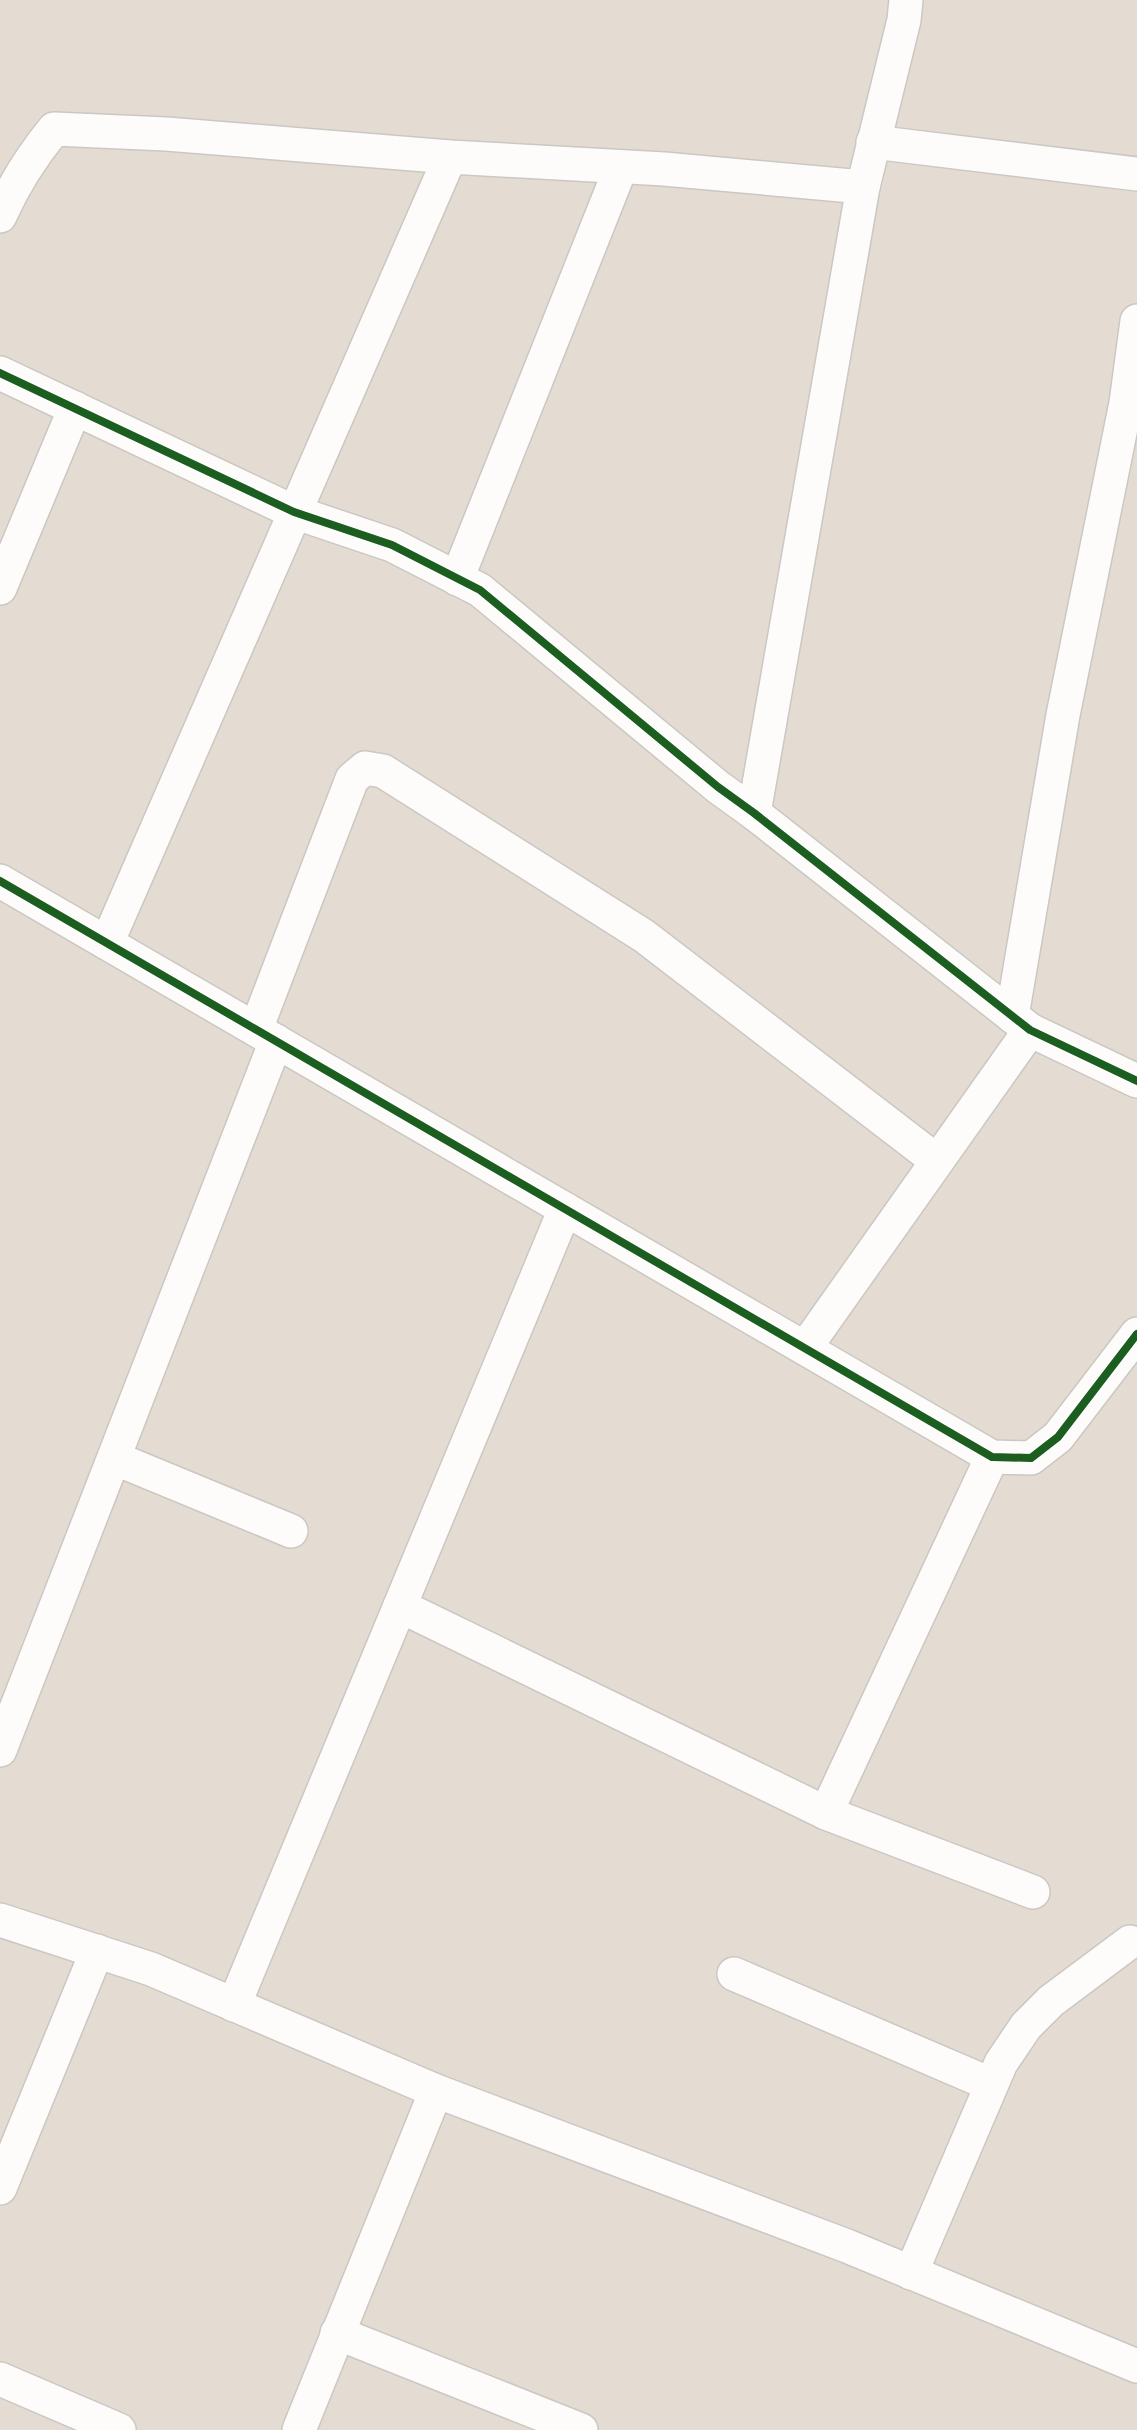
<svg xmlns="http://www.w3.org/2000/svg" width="1137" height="2430" viewBox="0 0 1137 2430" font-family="'PT Sans',sans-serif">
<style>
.residential{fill:#e4dcd3}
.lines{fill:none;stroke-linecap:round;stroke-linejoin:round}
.minor-casing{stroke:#cbc7c2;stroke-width:36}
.minor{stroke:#fdfcfb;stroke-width:33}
.cycleway-casing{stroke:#fff;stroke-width:11}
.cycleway{stroke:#1b5e20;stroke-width:8}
</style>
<rect width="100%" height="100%" fill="#efebe6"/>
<rect class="residential" x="0" y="0" width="1137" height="2430"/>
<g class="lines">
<defs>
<g id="minor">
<polyline points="873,142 1137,174"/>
<path d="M0 216C14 184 32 156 54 129L166 134 450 157 664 169 863 187"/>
<polyline points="0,373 294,512 392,545 480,590 718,787 754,813 1030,1030 1137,1081"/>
<polyline points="457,579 621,167"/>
<polyline points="0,588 75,408"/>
<polyline points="754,813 863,187 904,20 906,0"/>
<polyline points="0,881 992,1457 1031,1458 1058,1437 1137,1334"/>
<polyline points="107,943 450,157"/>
<polyline points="1012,1016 1063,715 1126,403 1137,321"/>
<polyline points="256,1029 352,779 365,768 383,771 644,936 937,1161"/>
<polyline points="805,1348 1030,1030"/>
<polyline points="114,1458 291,1531"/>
<polyline points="400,1606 826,1813 1033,1892"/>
<polyline points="0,1750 276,1041"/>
<polyline points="826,1813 992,1457"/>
<polyline points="0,1920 151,1969 436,2091 847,2246 1137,2366"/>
<polyline points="734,1974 990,2084"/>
<polyline points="234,2005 565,1209"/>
<polyline points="0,2188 97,1951"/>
<polyline points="911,2273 1001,2063 1026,2026 1051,2001 1130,1942"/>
<polyline points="337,2333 581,2430"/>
<polyline points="0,2379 119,2430"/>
<polyline points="299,2430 436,2091"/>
</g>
</defs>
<use href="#minor" class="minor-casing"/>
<use href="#minor" class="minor"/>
<defs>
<g id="cycleway">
<polyline points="0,373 294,512 392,545 480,590 718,787 754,813 1030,1030 1137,1081"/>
<polyline points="0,881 992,1457 1031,1458 1058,1437 1137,1334"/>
</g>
</defs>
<use href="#cycleway" class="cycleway-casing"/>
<use href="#cycleway" class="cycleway"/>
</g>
</svg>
